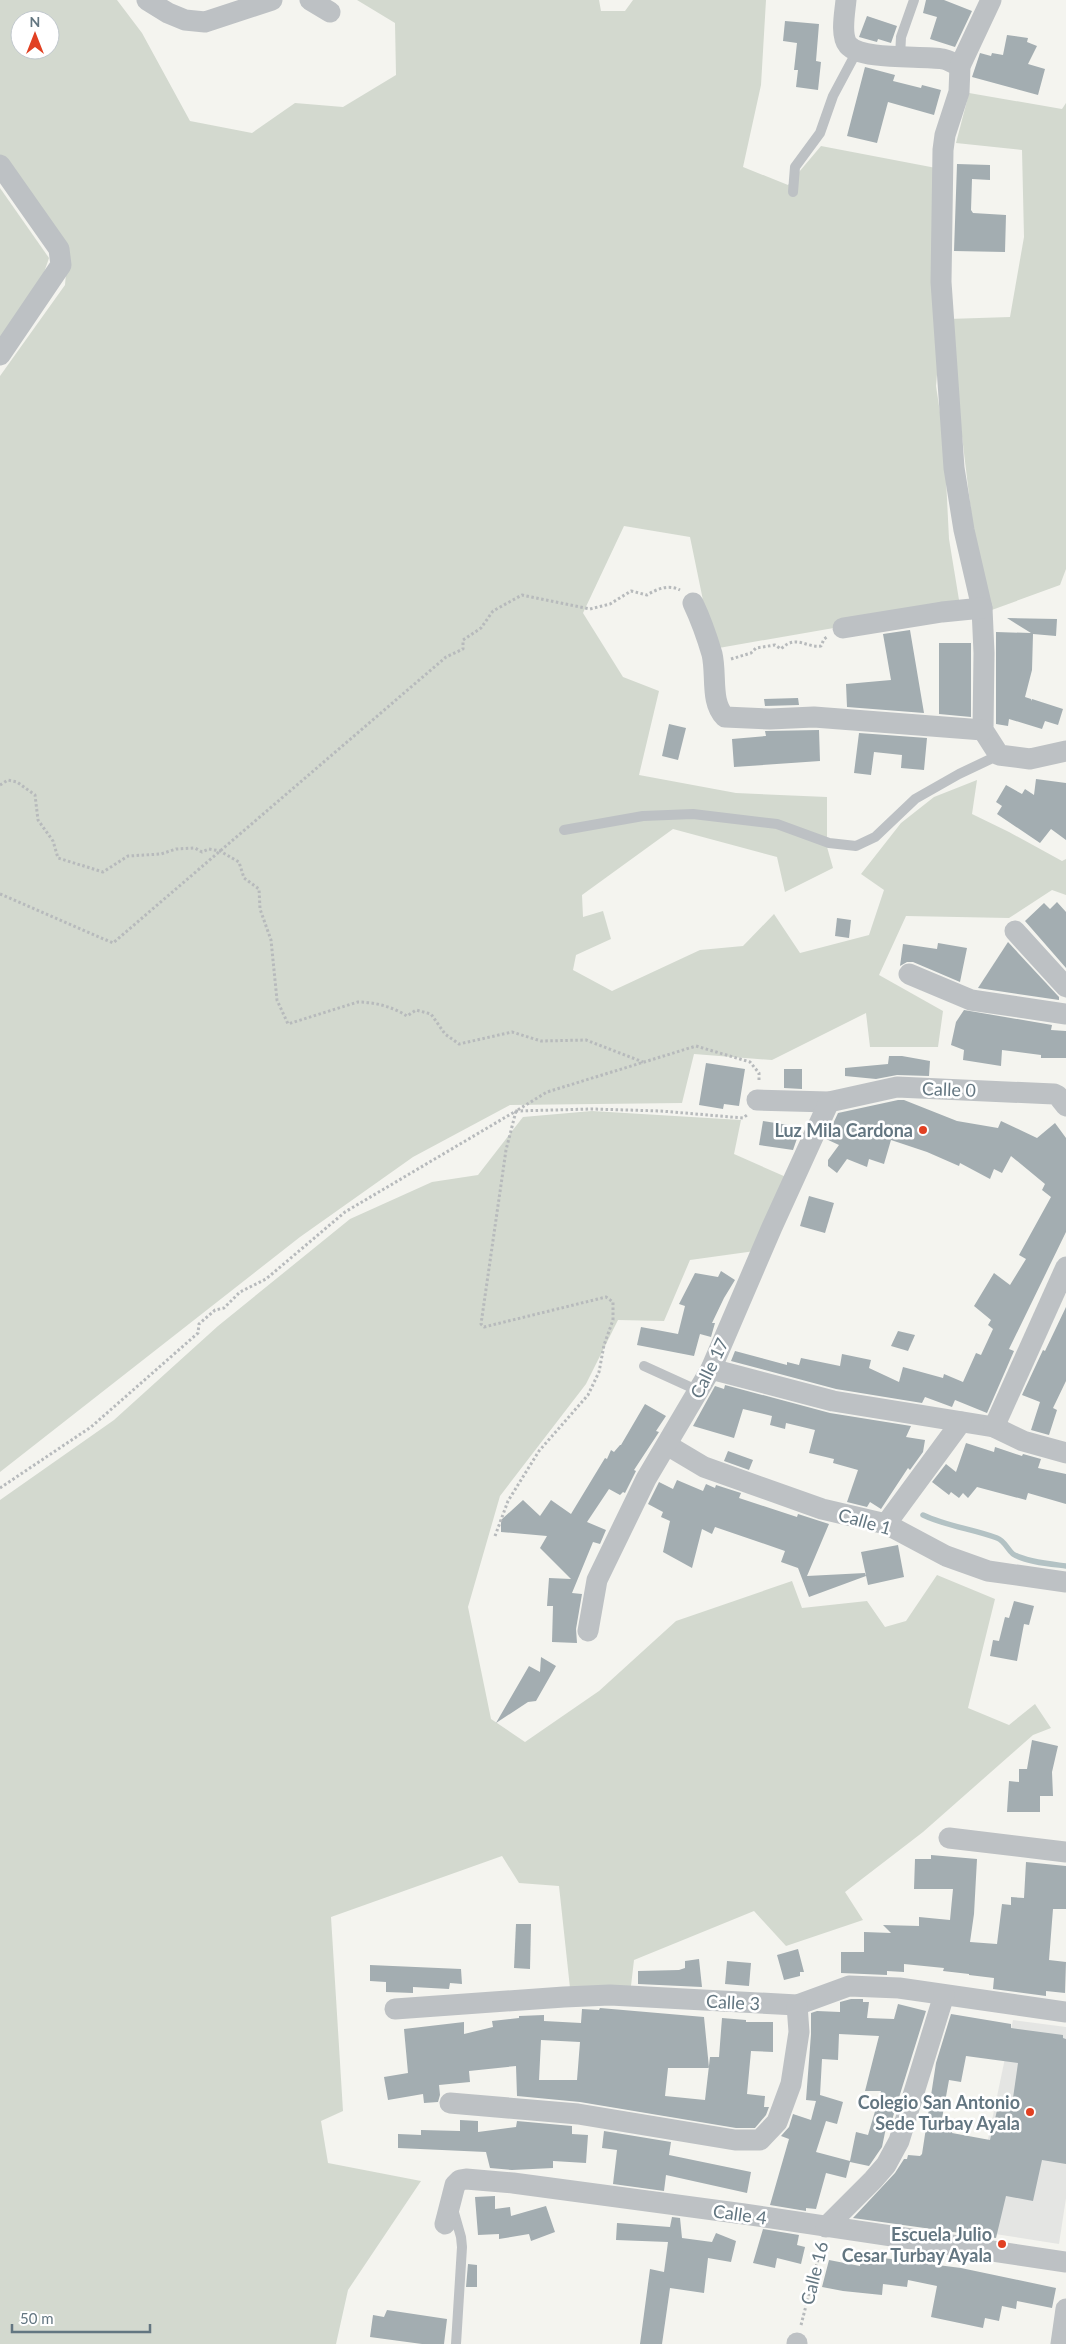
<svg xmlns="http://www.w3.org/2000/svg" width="1066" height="2344" viewBox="0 0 1066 2344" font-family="Lato,sans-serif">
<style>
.built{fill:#e4e5e3}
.green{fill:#d3d9cf;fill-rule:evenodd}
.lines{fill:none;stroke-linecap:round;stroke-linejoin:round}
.stream{stroke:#b3c2c4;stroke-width:5.5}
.building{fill:#a3adb1;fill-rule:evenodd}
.path{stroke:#b7babc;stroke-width:3;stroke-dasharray:2.5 2.5;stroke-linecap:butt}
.lane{stroke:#bdc1c4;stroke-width:10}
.street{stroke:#bdc1c4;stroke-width:21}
.poi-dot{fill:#e14022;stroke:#fff;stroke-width:2}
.labels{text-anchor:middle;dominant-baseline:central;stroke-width:5;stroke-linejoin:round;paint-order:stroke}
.street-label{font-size:18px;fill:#637681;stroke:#fff}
.poi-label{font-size:18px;font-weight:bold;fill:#637681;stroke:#fff;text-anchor:end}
</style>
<rect width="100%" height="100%" fill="#f4f4ef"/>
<polygon class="built" points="1013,2020 1066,2027 1066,2198 1059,2244 969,2230"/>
<g class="green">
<path d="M0 0H117L142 33 190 121 252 133 295 103 343 107 396 75 395 23 357 0H599L601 11H625L633 0H766L761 85 743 167 788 185 821 146 936 168 942 318 936 386 944 439 949 539 960 606 713 649 690 537 624 526 583 613 623 677 659 691 639 775 736 793 827 797V847L833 868 785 892 777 857 673 829 582 895 583 917 603 911 611 939 576 955 573 970 612 991 700 950 743 946 774 914 800 953 869 935 884 890 861 874 901 823 934 797 977 780 972 814 1009 832 1062 861 1066 859V895L1052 890 1009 918 906 916 879 975 943 1011 938 1047H870L866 1013 772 1060 694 1054 682 1103 510 1105 413 1157 300 1237 0 1472V376L65 285 67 261 0 160ZM20 20H50V50H20Z"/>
<polygon points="969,93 1062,109 1066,103 1066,569 1060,585 989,611 975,545 948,319 1010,317 1024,237 1022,150 956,143"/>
<polygon points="0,188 49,258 35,299 0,349"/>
<polygon points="592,1111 741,1120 734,1154 786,1177 755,1251 690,1260 664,1321 618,1320 586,1384 500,1496 468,1607 491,1719 525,1742 599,1691 676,1621 792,1581 802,1608 867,1601 885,1627 906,1621 937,1575 995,1599 968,1708 1009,1725 1035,1704 1051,1728 1033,1735 923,1832 845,1892 863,1920 786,1946 754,1911 634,1960 631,1986 570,1988 559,1886 519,1883 502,1856 331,1917 343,2111 321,2121 328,2163 421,2181 348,2290 336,2344 0,2344 0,1500 114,1420 218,1326 350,1219 432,1182 478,1175 523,1117"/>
</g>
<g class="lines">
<path class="stream" d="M923 1515C946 1526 973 1529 997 1538 1005 1541 1007 1549 1013 1554 1026 1562 1051 1564 1066 1566"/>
</g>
<g class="building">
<polygon points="926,0 944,0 972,11 955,47 930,39 937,17 923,13"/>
<polygon points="867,16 897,26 891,43 878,39 877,42 859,37"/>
<polygon points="785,21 819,24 816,61 821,62 818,90 796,87 798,70 794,70 797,43 783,41"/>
<polygon points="1007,35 1028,38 1027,42 1037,46 1028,64 1045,69 1038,95 972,77 980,53 991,56 992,53 1003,55"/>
<polygon points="865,67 895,75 893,81 921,88 922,85 941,90 934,115 888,102 877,143 847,136"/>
<polygon points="957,164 990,165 990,180 972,179 971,210 973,213 1006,215 1005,252 954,251"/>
<polygon points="1007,618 1057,619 1056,636 1033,634 1032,670 1025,697 1031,699 1031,701 1032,699 1063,709 1058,725 1045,721 1042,729 1009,719 1008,726 996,724 996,632 1031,633"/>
<polygon points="910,630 924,713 847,707 846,684 891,680 883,634"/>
<polygon points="939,643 971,643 971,717 939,714"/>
<polygon points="798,698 799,705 765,706 764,699"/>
<polygon points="669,724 686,728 678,760 662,756"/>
<polygon points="819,730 820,761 734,767 732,739 766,736 765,731"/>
<polygon points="859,733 927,738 924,770 901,768 902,755 874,752 871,775 854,773"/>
<polygon points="1036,779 1066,783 1066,840 1051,829 1040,843 997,814 1002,806 996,802 1006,785 1022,794 1025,789 1034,795"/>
<polygon points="1057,902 1066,912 1066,968 1025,921 1044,903 1050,909"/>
<polygon points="837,918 851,920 849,938 835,936"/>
<polygon points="1008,942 1059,997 1059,1000 978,988"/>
<polygon points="938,943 967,948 960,982 913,962 907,962 900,966 903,944 937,949"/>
<polygon points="964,1010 1052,1025 1051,1030 1066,1031 1066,1058 1041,1058 1041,1055 1002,1050 1001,1066 963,1060 964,1050 951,1045 956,1022"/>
<polygon points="889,1056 902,1056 930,1061 929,1076 897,1075 876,1079 845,1076 845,1068 888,1064"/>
<polygon points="706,1063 745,1069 739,1106 724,1104 723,1109 699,1105"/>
<polygon points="784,1069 802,1069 802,1089 784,1088"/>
<polygon points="898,1100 904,1100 957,1121 998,1128 1001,1121 1037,1138 1055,1123 1066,1138 1066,1232 1009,1349 1014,1351 987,1413 955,1400 952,1407 925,1397 922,1403 836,1389 731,1361 735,1351 787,1365 787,1362 799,1365 801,1358 840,1366 842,1354 871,1360 869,1368 899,1382 903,1367 943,1378 944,1374 963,1382 976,1353 981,1355 993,1329 988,1325 991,1320 974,1306 994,1273 1010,1285 1026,1259 1019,1255 1051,1197 1042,1190 1045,1184 1011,1156 1002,1173 994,1169 990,1179 960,1163 959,1166 927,1152 891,1140 884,1164 869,1159 867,1167 847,1159 837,1173 828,1166 828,1160 839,1145 826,1139 838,1113"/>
<polygon points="763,1121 801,1127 793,1150 759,1145"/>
<polygon points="809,1196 834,1203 825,1233 800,1226"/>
<polygon points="721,1271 735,1280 724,1298 712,1323 715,1323 711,1337 700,1334 694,1356 637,1345 641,1327 678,1334 685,1306 679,1304 695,1273 718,1277"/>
<polygon points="1066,1307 1066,1381 1053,1408 1057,1410 1049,1435 1031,1430 1040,1402 1022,1395 1043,1350 1045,1351"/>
<polygon points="898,1331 915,1335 908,1351 891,1346"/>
<polygon points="725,1385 830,1413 911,1426 906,1437 925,1440 923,1452 910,1470 908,1468 881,1509 870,1502 867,1507 847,1502 858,1470 833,1463 834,1459 809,1453 815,1430 786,1423 785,1429 770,1425 772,1416 743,1409 734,1438 693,1426 715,1386 724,1389"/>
<polygon points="645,1404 666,1416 656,1431 659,1432 634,1470 636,1471 625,1493 623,1492 620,1495 609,1489 587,1522 606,1530 600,1544 593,1542 572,1593 582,1594 576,1629 577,1643 552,1642 553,1606 547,1606 549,1578 571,1579 540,1548 547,1536 501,1532 501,1520 523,1500 540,1516 551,1500 571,1514 605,1458 607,1459 611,1450 614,1452 620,1445 621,1445"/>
<polygon points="966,1443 994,1452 995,1447 1022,1456 1023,1454 1041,1459 1038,1468 1066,1474 1066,1504 1028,1493 1026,1500 977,1487 968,1498 963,1493 959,1498 951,1492 949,1495 932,1482 946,1464 956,1472"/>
<polygon points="728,1451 753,1460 749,1470 724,1461"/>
<polygon points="677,1480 703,1491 706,1484 715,1488 716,1485 741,1493 739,1498 797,1517 798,1514 829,1524 807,1576 865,1573 866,1576 809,1597 798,1568 781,1562 785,1551 715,1527 712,1534 702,1529 692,1568 663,1552 670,1521 661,1517 663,1512 648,1504 659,1482 673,1489"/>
<polygon points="898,1545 904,1577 868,1585 861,1552"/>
<polygon points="1014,1601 1034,1606 1029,1625 1024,1624 1017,1661 990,1656 993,1640 999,1641 1005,1617 1009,1618"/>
<polygon points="541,1657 556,1666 536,1701 528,1702 496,1723 529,1666 540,1672"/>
<polygon points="1032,1740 1058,1746 1052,1772 1053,1796 1040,1796 1040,1812 1007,1812 1009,1781 1019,1782 1019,1769 1027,1769"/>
<polygon points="931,1855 977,1859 974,1914 970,1942 997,1944 1002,1904 1011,1905 1011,1897 1024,1898 1026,1862 1066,1866 1066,1909 1053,1909 1049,1960 1066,1962 1065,1993 1046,1991 1046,1996 993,1989 994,1978 969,1975 969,1974 943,1971 944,1968 904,1964 904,1972 887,1971 887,1975 841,1973 841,1952 864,1952 864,1932 891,1933 883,1925 919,1926 919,1917 950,1920 953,1889 914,1889 915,1859 931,1859"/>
<polygon points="516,1924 531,1924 530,1969 514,1968"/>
<polygon points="798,1949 804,1972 800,1972 800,1976 784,1980 777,1955"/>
<polygon points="699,1959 702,1987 638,1984 638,1971 679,1970 685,1968 685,1961"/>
<polygon points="727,1961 751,1963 749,1986 725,1984"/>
<polygon points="370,1965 461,1969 462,1984 450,1983 449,1989 413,1987 413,1993 386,1992 386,1982 370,1981"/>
<path d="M851 1999H863V2002H869L867 2018 894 2019 898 2004 926 2011 892 2120 888 2118 882 2147 869 2166 850 2162 846 2178 826 2173 816 2209 806 2208V2211L770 2205 789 2139 781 2136 789 2127 793 2114 811 2120 816 2101 806 2100 811 2034V2013L817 2011 840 2012V2002ZM839 2034 879 2036 865 2091H881L868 2135 856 2132 850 2161 816 2152 826 2121 837 2124 843 2102 820 2095 822 2059 838 2060Z"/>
<path d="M600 2008 704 2017 709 2068H668L665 2096 705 2100 710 2057H719L722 2018 746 2020V2022H773V2052L751 2051 747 2094 765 2096 764 2107H769L766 2115 755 2128H736L580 2102 517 2096 516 2066 469 2071 470 2082 439 2085 440 2095 438 2102 424 2103 423 2094 388 2100 384 2077 408 2073 404 2029 464 2022V2034L493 2027 492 2021 519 2018V2016L544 2015V2021L581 2023 582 2009 599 2010ZM541 2040 580 2042 577 2080H539Z"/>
<path d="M951 2014 1011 2024V2028L1063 2035V2038L1066 2039V2164L1042 2160 1033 2201 1006 2196 996 2238 853 2218 895 2173 904 2159H907L908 2155 920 2156 922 2154 936 2063ZM966 2056 1018 2063 1012 2105 999 2102 990 2140 952 2133 953 2126 941 2124 949 2080 961 2082Z"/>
<polygon points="460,2120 478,2121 478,2132 516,2127 517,2121 572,2126 572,2134 588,2135 586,2163 553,2161 553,2168 512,2170 490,2168 486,2152 398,2148 398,2134 421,2135 421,2130 460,2131"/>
<polygon points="604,2131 671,2142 669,2155 751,2172 747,2193 666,2175 664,2191 613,2184 617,2150 602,2148"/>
<polygon points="495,2196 495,2209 510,2207 511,2216 546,2206 555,2232 531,2241 529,2234 499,2239 499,2234 478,2235 475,2197"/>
<polygon points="672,2217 680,2218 682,2238 712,2242 716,2233 736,2241 731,2262 708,2258 704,2293 670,2288 662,2344 640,2344 650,2269 664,2272 668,2242 616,2240 617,2223 670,2227"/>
<polygon points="763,2229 799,2235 797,2245 805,2247 801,2264 777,2258 775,2268 753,2263"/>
<polygon points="860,2255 961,2268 1056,2288 1052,2308 1017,2301 1016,2309 1002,2306 999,2321 985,2318 983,2328 931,2317 937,2286 908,2280 907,2287 883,2284 882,2295 843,2291 822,2287 829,2260 860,2266"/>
<polygon points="468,2264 477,2265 477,2287 466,2287"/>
<polygon points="387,2310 447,2319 444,2344 422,2344 370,2337 373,2315 384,2317"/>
</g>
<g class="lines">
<g class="path">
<path d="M731 659 751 653 756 648 775 645 781 649C796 634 806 648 821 646L824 639 827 637"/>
<path d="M0 785 8 780 17 782 35 795 38 820 53 841 58 858 103 872 128 856 161 854 176 849 195 848 202 852 209 849 220 851 239 862 244 878 259 889 260 909 271 940 277 1000 288 1024 358 1002C375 1002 393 1007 407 1016L416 1010 431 1014 445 1034 459 1044 512 1032 541 1041 586 1040 643 1062"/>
<path d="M0 894 113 943 446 657 463 649V640L481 628 493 611 522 595 590 609 610 604 631 591 647 595C657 589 668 584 680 590"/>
<polyline points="0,1488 91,1427 198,1333 199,1324 215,1310 224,1308 240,1292 266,1279 345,1212 516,1111 592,1109 661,1111 743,1118 747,1115"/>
<polyline points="495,1536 508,1501 539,1451 588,1395 599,1372 604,1345 613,1320 613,1302 606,1297 484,1327 481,1324 506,1150 516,1111 547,1092 696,1046 750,1062 759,1073 759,1081"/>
<polyline points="801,2325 822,2244"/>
</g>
<g class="lane">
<polyline points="900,57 901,37 914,0"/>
<polyline points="793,192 795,167 820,133 833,96 857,51"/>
<polyline points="564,830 643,816 693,814 777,824 829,843 856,846 875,837 915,799 959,774 999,755"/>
<polyline points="644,1366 699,1391"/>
<polyline points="453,2209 461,2237 462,2247 456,2344"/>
</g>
<g class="street">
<polyline points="147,0 168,13 185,20 205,22 272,0"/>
<polyline points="310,0 330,12"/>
<path d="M846 0C845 12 840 35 848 45 862 61 922 55 943 59 948 60 955 64 960 66"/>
<polyline points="991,0 960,66 959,92 945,135 943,150 941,282 954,468 964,530 982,608 984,653 983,730 999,755 1030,759 1066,751"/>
<polyline points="0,165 59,249 61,265 0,355"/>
<path d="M693 603C701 620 707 637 712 654 717 675 710 702 725 717L770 719 814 717 983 730"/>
<polyline points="843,628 942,612 982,608"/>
<polyline points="1015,931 1066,987"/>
<polyline points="909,974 971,1000 1066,1014"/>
<polyline points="757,1100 829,1102 897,1087 1054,1094 1058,1096 1066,1106"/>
<polyline points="711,1369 833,1401 994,1427 1023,1441 1066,1453"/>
<polyline points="994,1427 1066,1267"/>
<polyline points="667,1445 704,1467 822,1509 886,1524 946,1556 988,1571 1066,1582"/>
<polyline points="886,1524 961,1422"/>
<polyline points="588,1631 597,1580 646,1479 711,1369 772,1227 829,1102"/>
<polyline points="949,1838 1066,1852"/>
<polyline points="395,2009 564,1997 610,1995 797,2005 849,1986 899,1988 1066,2012"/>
<polyline points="450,2103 578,2114 735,2140 760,2140 777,2122 791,2084 799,2032 797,2005"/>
<polyline points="445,2224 455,2185 460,2180 466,2179 513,2183 744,2214 1066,2262"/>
<polyline points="826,2227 873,2180 886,2165 899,2141 944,1995"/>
<polyline points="797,2344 797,2343"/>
<polyline points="1061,2344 1066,2309"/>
</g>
</g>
<g class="poi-dot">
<circle cx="923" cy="1130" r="5"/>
<circle cx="1030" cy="2112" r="5"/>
<circle cx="1002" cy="2244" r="5"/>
</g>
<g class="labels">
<g class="street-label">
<text transform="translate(949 1089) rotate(2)">Calle 0</text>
<text transform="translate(709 1368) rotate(-64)">Calle 17</text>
<text transform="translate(865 1521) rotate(16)">Calle 1</text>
<text transform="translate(733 2002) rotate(3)">Calle 3</text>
<text transform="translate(740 2214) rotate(8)">Calle 4</text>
<text transform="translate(814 2273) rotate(-76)">Calle 16</text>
</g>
<g class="poi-label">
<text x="913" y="1130">Luz Mila Cardona</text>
<text x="1020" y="2102">Colegio San Antonio<tspan x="1020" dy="21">Sede Turbay Ayala</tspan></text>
<text x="992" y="2234">Escuela Julio<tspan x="992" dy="21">Cesar Turbay Ayala</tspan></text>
</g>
</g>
<g transform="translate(35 35)"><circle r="24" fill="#ffffff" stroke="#c1c8cd"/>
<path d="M0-4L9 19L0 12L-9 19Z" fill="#e14022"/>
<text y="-8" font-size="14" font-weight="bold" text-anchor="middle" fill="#637681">N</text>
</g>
<path d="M12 2324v8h138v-8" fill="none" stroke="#637681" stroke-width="2.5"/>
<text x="20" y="2324" font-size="15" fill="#637681" stroke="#ffffff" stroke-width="4" paint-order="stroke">50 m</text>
</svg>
